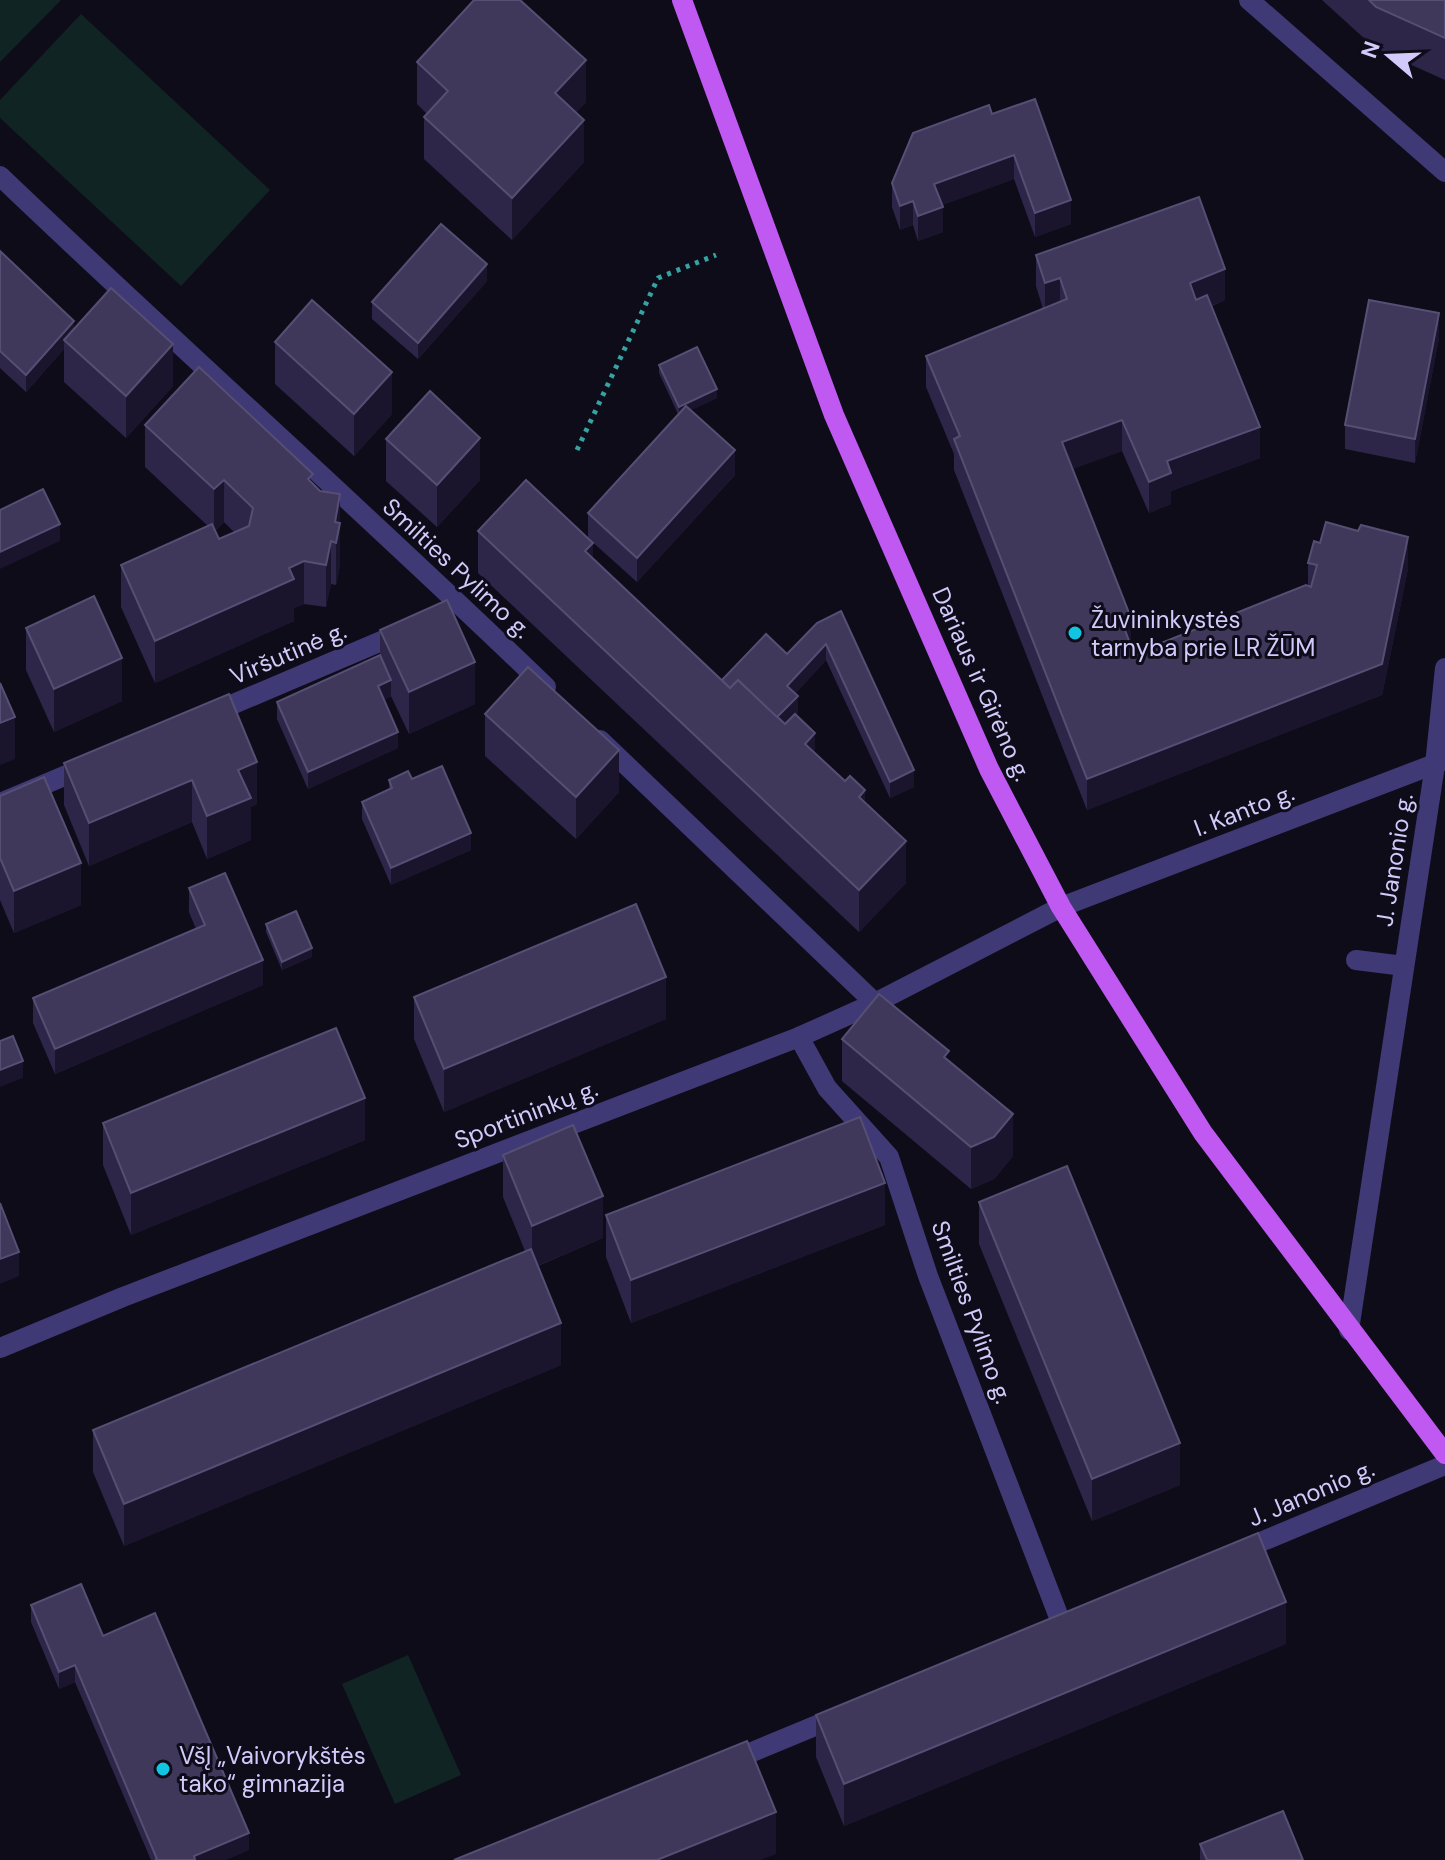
<svg xmlns="http://www.w3.org/2000/svg" width="1445" height="1860" viewBox="0 0 1445 1860" font-family="'DM Sans',sans-serif">
<style>
.green{fill:#102424}
.lines{fill:none;stroke-linecap:round;stroke-linejoin:round}
.path{stroke:#35a3a1;stroke-width:5;stroke-dasharray:4 6;stroke-linecap:butt}
.minor{stroke:#3f3a76;stroke-width:20}
.major{stroke:#bf59f2;stroke-width:20}
.wall{fill:#2d2648;fill-rule:evenodd}
.shaded-wall{fill:#1a142d}
.building{fill:#3f385b;stroke:#564f74;stroke-width:2}
.poi-dot{fill:#11c4e0;stroke:#0f0c1a;stroke-width:3}
.labels{text-anchor:middle;dominant-baseline:central;stroke-width:6;stroke-linejoin:round;paint-order:stroke}
.street-label{font-size:24px;fill:#d1cafb;stroke:#0f0c1a}
.poi-label{font-size:24px;fill:#d1cafb;stroke:#0f0c1a;text-anchor:start}
</style>
<rect width="100%" height="100%" fill="#0f0c1a"/>
<g class="green">
<polygon points="0,0 61,0 0,62"/>
<polygon points="81,14 270,190 181,286 0,118 0,100"/>
<polygon points="408,1655 461,1775 395,1804 342,1684"/>
</g>
<g class="lines">
<polyline class="path" points="577,450 658,278 716,255"/>
<g class="minor">
<polyline points="1249,0 1445,172"/>
<path d="M0 176C180 348 367 514 546 687"/>
<polyline points="210,714 405,631"/>
<polyline points="600,740 875,1003"/>
<polyline points="0,803 88,766"/>
<polyline points="1356,960 1404,966"/>
<polyline points="799,1037 827,1088 889,1157 928,1276 1062,1625"/>
<polyline points="1349,1330 1435,765 1445,668"/>
<polyline points="0,1348 123,1297 799,1037 875,1003 1061,907 1445,760"/>
<polyline points="1239,1551 1445,1465"/>
<polyline points="728,1762 839,1716"/>
</g>
<polyline class="major" points="682,0 834,415 989,769 1061,907 1203,1133 1445,1454"/>
</g>
<g class="wall">
<polygon points="1322,0 1445,0 1445,80 1376,49"/>
<polygon points="417,62 586,102 576,112 584,162 512,240 424,159 424,117 427,114 417,104"/>
<polygon points="992,114 1071,224 1035,237 1014,179 942,205 943,232 918,241 913,225 900,230 892,207 892,183"/>
<polygon points="0,251 74,329 173,386 126,438 64,382 64,349 26,392 0,368"/>
<polygon points="1036,255 1225,300 1212,306 1260,458 1171,491 1171,504 1149,513 1122,451 1072,469 1134,654 1308,586 1308,563 1408,569 1382,695 1087,810 954,470 954,454 926,387 926,356 1043,309 1036,286"/>
<polygon points="487,281 418,359 372,319 372,302"/>
<polygon points="1439,338 1415,463 1345,449 1345,425"/>
<polygon points="275,342 392,414 354,456 275,384"/>
<polygon points="659,365 717,398 691,410 735,475 637,582 588,538 588,513 678,414 659,373"/>
<path d="M145 425 313 484 320 491 340 494V565L336 585 331 584 326 607 304 604 294 608V621L155 683 121 607V565L208 526 145 467ZM224 522 234 532 219 539 215 531Z"/>
<polygon points="386,439 480,480 437,527 386,481"/>
<polygon points="478,531 593,558 722,680 787,654 817,623 914,787 890,798 826,660 795,694 798,713 796,715 815,754 865,803 906,883 859,932 478,573"/>
<polygon points="26,628 122,701 54,732 26,670"/>
<polygon points="380,630 475,704 409,734 391,696 384,700 398,748 308,789 277,719 277,702 380,655"/>
<polygon points="229,694 257,804 251,807 251,840 207,859 192,822 89,866 64,805 64,763"/>
<polygon points="485,714 619,792 576,839 485,756"/>
<polygon points="412,779 471,850 391,885 362,819 362,802 389,790 389,780"/>
<polygon points="0,796 81,905 14,933 0,900"/>
<polygon points="189,888 263,985 55,1074 33,1023 33,998 196,929 189,912"/>
<polygon points="266,924 312,957 282,970 266,932"/>
<polygon points="414,997 666,1019 444,1112 414,1039"/>
<polygon points="842,1039 949,1061 1013,1156 994,1179 971,1189 842,1081"/>
<polygon points="103,1123 365,1140 131,1235 103,1165"/>
<polygon points="503,1155 603,1238 538,1266 561,1365 124,1546 93,1472 93,1430 525,1251 503,1197"/>
<polygon points="979,1202 1180,1485 1092,1521 979,1244"/>
<polygon points="606,1215 885,1225 631,1323 606,1257"/>
<polygon points="31,1605 103,1636 249,1850 225,1860 151,1860 75,1682 59,1689 31,1622"/>
<polygon points="1286,1644 844,1826 816,1757 816,1715"/>
<polygon points="1200,1844 1303,1860 1200,1860"/>
</g>
<g class="shaded-wall">
<polygon points="586,60 586,102 555,135 555,93"/>
<polygon points="584,120 584,162 512,240 512,198"/>
<polygon points="1014,155 1014,179 934,208 934,184"/>
<polygon points="1071,200 1071,224 1035,237 1035,213"/>
<polygon points="913,201 913,225 900,230 900,206"/>
<polygon points="943,207 943,232 918,241 918,216"/>
<polygon points="487,264 487,281 418,359 418,343"/>
<polygon points="1225,269 1225,300 1190,314 1190,283"/>
<polygon points="1060,278 1060,309 1045,314 1045,283"/>
<polygon points="1439,313 1439,338 1415,463 1415,439"/>
<polygon points="74,321 74,338 64,340 64,349 26,392 26,375"/>
<polygon points="173,344 173,386 126,438 126,396"/>
<polygon points="392,372 392,414 354,456 354,414"/>
<polygon points="717,389 717,398 679,416 679,407"/>
<polygon points="1122,420 1122,451 1062,473 1062,442"/>
<polygon points="1260,427 1260,458 1171,491 1171,504 1149,513 1149,482 1167,461"/>
<polygon points="480,438 480,480 437,527 437,485"/>
<polygon points="735,450 735,475 637,582 637,558"/>
<polygon points="224,480 224,522 214,532 214,489"/>
<polygon points="340,494 340,565 336,585 336,543 335,522"/>
<polygon points="60,524 60,541 0,569 0,552"/>
<polygon points="1408,537 1408,569 1382,695 1087,810 1087,779"/>
<polygon points="331,541 331,584 326,607 326,565"/>
<polygon points="593,543 593,585 585,551"/>
<polygon points="304,561 304,604 294,608 294,621 155,683 155,641"/>
<polygon points="1131,618 1131,649 1122,622"/>
<polygon points="826,644 826,660 787,703 787,686"/>
<polygon points="122,658 122,701 54,732 54,689"/>
<polygon points="475,662 475,704 409,734 409,692"/>
<polygon points="391,680 391,697 378,703 378,686"/>
<polygon points="798,696 798,713 765,747 765,730"/>
<polygon points="15,717 15,759 0,765 0,723"/>
<polygon points="398,732 398,748 308,789 308,772"/>
<polygon points="815,733 815,775 805,744"/>
<polygon points="619,750 619,792 576,839 576,797"/>
<polygon points="257,762 257,804 251,807 251,840 207,859 207,816 238,770"/>
<polygon points="914,770 914,787 890,798 890,782"/>
<polygon points="192,780 192,822 89,866 89,823"/>
<polygon points="865,790 865,832 859,797"/>
<polygon points="471,833 471,850 391,885 391,868"/>
<polygon points="906,841 906,883 859,932 859,890"/>
<polygon points="81,863 81,905 14,933 14,891"/>
<polygon points="312,948 312,957 282,970 282,962"/>
<polygon points="263,960 263,985 55,1074 55,1049"/>
<polygon points="666,977 666,1019 444,1112 444,1069"/>
<polygon points="23,1061 23,1078 0,1087 0,1070"/>
<polygon points="365,1098 365,1140 131,1235 131,1193"/>
<polygon points="1013,1114 1013,1156 994,1179 971,1189 971,1147"/>
<polygon points="885,1183 885,1225 631,1323 631,1280"/>
<polygon points="603,1196 603,1238 532,1268 532,1226"/>
<polygon points="19,1252 19,1276 0,1284 0,1259"/>
<polygon points="561,1323 561,1365 124,1546 124,1504"/>
<polygon points="1180,1443 1180,1485 1092,1521 1092,1479"/>
<polygon points="1286,1602 1286,1644 844,1826 844,1784"/>
<polygon points="75,1665 75,1682 59,1689 59,1672"/>
<polygon points="776,1812 776,1854 761,1860 657,1860"/>
<polygon points="249,1833 249,1850 225,1860 194,1860 194,1856"/>
</g>
<g class="building">
<polygon points="474,0 520,0 586,60 555,93 584,120 512,198 424,117 448,91 417,62"/>
<polygon points="1369,0 1445,0 1445,38 1376,7"/>
<polygon points="1035,99 1071,200 1035,213 1014,155 934,184 943,207 918,216 913,201 900,206 892,183 913,133 989,105 992,114"/>
<polygon points="1199,197 1225,269 1190,283 1196,300 1207,295 1260,427 1167,461 1171,473 1149,482 1122,420 1062,442 1131,618 1122,622 1134,654 1306,585 1311,587 1317,565 1308,563 1314,541 1320,543 1326,522 1358,531 1361,525 1408,537 1382,664 1087,779 954,439 960,436 926,356 1067,299 1060,278 1045,283 1036,255"/>
<polygon points="441,224 487,264 418,343 372,302"/>
<polygon points="0,251 74,321 26,375 0,351"/>
<polygon points="111,288 173,344 126,396 64,340"/>
<polygon points="312,300 392,372 354,414 275,342"/>
<polygon points="1369,300 1439,313 1415,439 1345,425"/>
<polygon points="697,347 717,389 679,407 659,365"/>
<polygon points="199,367 313,474 308,479 320,491 340,494 335,522 340,523 336,543 331,541 326,565 304,561 289,568 294,579 155,641 121,565 212,524 219,539 249,526 253,508 224,480 214,489 145,425"/>
<polygon points="430,391 480,438 437,485 386,439"/>
<polygon points="686,406 735,450 637,558 588,513"/>
<polygon points="526,480 593,543 585,551 730,688 738,680 785,724 795,714 815,733 805,744 845,781 850,776 865,790 859,797 906,841 859,890 478,531"/>
<polygon points="43,489 60,524 0,552 0,510"/>
<polygon points="94,596 122,658 54,689 26,628"/>
<polygon points="447,600 475,662 409,692 380,630"/>
<polygon points="841,611 914,770 890,782 826,644 787,686 798,696 777,717 738,680 730,688 722,680 766,634 787,654 817,623"/>
<polygon points="380,655 391,680 378,686 398,732 308,772 277,702"/>
<polygon points="528,667 619,750 576,797 485,714"/>
<polygon points="0,683 15,717 0,723"/>
<polygon points="229,694 257,762 238,770 251,798 207,816 192,780 89,823 64,763"/>
<polygon points="442,766 471,833 391,868 362,802 392,788 389,780 408,771 412,779"/>
<polygon points="44,777 81,863 14,891 0,858 0,796"/>
<polygon points="225,873 263,960 55,1049 33,998 205,925 189,888"/>
<polygon points="636,904 666,977 444,1069 414,997"/>
<polygon points="296,911 312,948 282,962 266,924"/>
<polygon points="879,994 949,1051 944,1057 1013,1114 994,1137 971,1147 842,1039"/>
<polygon points="336,1028 365,1098 131,1193 103,1123"/>
<polygon points="13,1036 23,1061 0,1070 0,1041"/>
<polygon points="860,1117 885,1183 631,1280 606,1215"/>
<polygon points="573,1125 603,1196 532,1226 503,1155"/>
<polygon points="1067,1166 1180,1443 1092,1479 979,1202"/>
<polygon points="0,1203 19,1252 0,1259"/>
<polygon points="531,1249 561,1323 124,1504 93,1430"/>
<polygon points="1258,1533 1286,1602 844,1784 816,1715"/>
<polygon points="81,1584 103,1636 155,1613 249,1833 194,1856 195,1860 155,1860 157,1859 75,1665 59,1672 31,1605"/>
<polygon points="747,1741 776,1812 657,1860 454,1860"/>
<polygon points="1283,1811 1303,1860 1207,1860 1200,1844"/>
</g>
<g class="poi-dot">
<circle cx="1075" cy="633" r="8"/>
<circle cx="163" cy="1769" r="8"/>
</g>
<g class="labels">
<g class="street-label">
<text transform="translate(457 568) rotate(43)">Smilties Pylimo g.</text>
<text transform="translate(288 653) rotate(-23)">Viršutinė g.</text>
<text transform="translate(982 684) rotate(66)">Dariaus ir Girėno g.</text>
<text transform="translate(1244 810) rotate(-21)">I. Kanto g.</text>
<text transform="translate(1394 860) rotate(-81)">J. Janonio g.</text>
<text transform="translate(526 1114) rotate(-21)">Sportininkų g.</text>
<text transform="translate(972 1312) rotate(70)">Smilties Pylimo g.</text>
<text transform="translate(1311 1493) rotate(-23)">J. Janonio g.</text>
</g>
<g class="poi-label">
<text x="1091" y="619">Žuvininkystės<tspan x="1091" dy="28">tarnyba prie LR ŽŪM</tspan></text>
<text x="179" y="1755">VšĮ „Vaivorykštės<tspan x="179" dy="28">tako“ gimnazija</tspan></text>
</g>
</g>
<g transform="translate(1389 56) rotate(289)" stroke="#0f0c1a" stroke-width="6" paint-order="stroke">
<path d="M0-6L14 30L0 20L-14 30Z" fill="#d1cafb"/>
<text y="-12" font-size="22" font-weight="bold" text-anchor="middle" fill="#d1cafb">N</text>
</g>
</svg>
